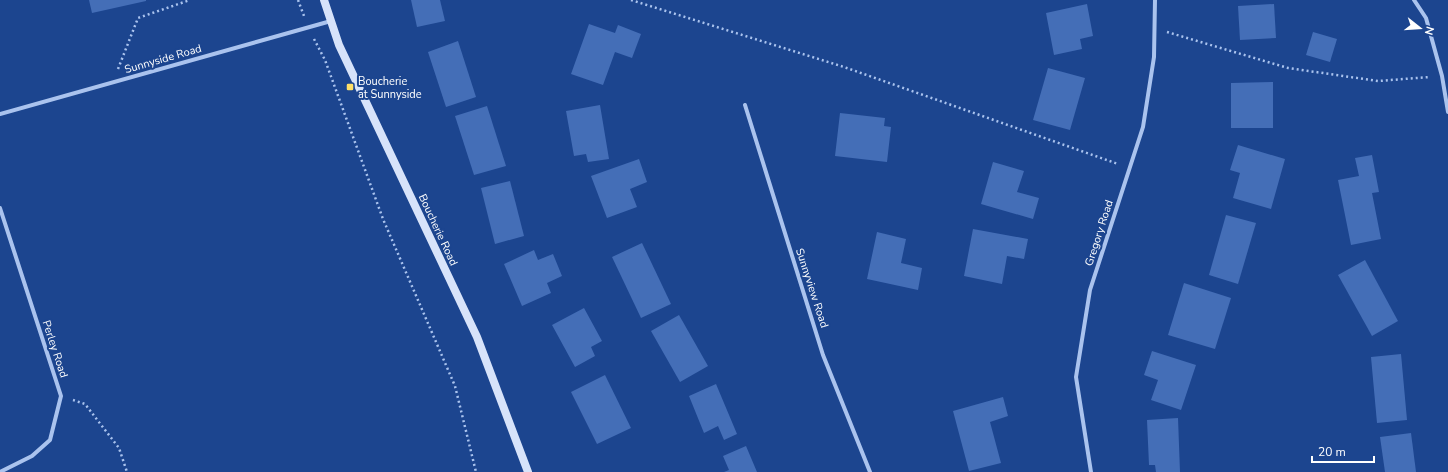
<svg xmlns="http://www.w3.org/2000/svg" width="1448" height="472" viewBox="0 0 1448 472" font-family="'Nunito Sans',sans-serif">
<style>
.building{fill:#446eb7}
.lines{fill:none;stroke-linecap:round;stroke-linejoin:round}
.path{stroke:#aac3ee;stroke-width:2.5;stroke-dasharray:2 3;stroke-linecap:butt}
.minor{stroke:#aac3ee;stroke-width:4}
.secondary{stroke:#d7e3fa;stroke-width:8}
.poi-dot{fill:#fedf68;stroke:#1c458f;stroke-width:1.5}
.labels{text-anchor:middle;dominant-baseline:central;stroke-width:4;stroke-linejoin:round;paint-order:stroke}
.street-label{font-size:11px;fill:#fff;stroke:#1c458f}
.poi-label{font-size:11px;fill:#fff;stroke:#1c458f;text-anchor:start}
</style>
<rect width="100%" height="100%" fill="#1c458f"/>
<g class="building">
<polygon points="89,0 146,0 146,1 92,13"/>
<polygon points="411,0 440,0 445,21 417,27"/>
<polygon points="1087,4 1093,36 1080,39 1082,49 1054,55 1046,13"/>
<polygon points="1274,4 1276,38 1240,40 1238,6"/>
<polygon points="589,24 615,33 618,25 641,34 632,58 615,52 603,85 571,74"/>
<polygon points="1313,32 1337,39 1330,62 1306,55"/>
<polygon points="458,41 476,97 446,107 428,52"/>
<polygon points="1048,68 1085,78 1070,130 1033,120"/>
<polygon points="1273,82 1273,128 1231,128 1231,83"/>
<polygon points="600,105 609,159 588,162 586,154 574,156 566,111"/>
<polygon points="487,106 506,166 474,175 455,116"/>
<polygon points="840,113 885,118 884,126 891,127 887,162 835,156"/>
<polygon points="1238,145 1285,159 1271,209 1233,198 1240,173 1230,170"/>
<polygon points="1372,155 1379,192 1372,193 1381,239 1351,245 1338,180 1359,176 1355,158"/>
<polygon points="639,159 647,182 630,189 637,207 607,218 591,176"/>
<polygon points="993,162 1024,171 1017,192 1039,198 1033,219 981,204"/>
<polygon points="510,181 524,236 495,244 481,188"/>
<polygon points="1226,215 1256,223 1238,284 1209,275"/>
<polygon points="973,229 1028,239 1024,259 1007,256 1002,284 964,276"/>
<polygon points="877,232 906,239 901,263 922,268 918,290 867,279"/>
<polygon points="642,243 671,304 641,318 612,257"/>
<polygon points="534,250 538,260 553,254 562,276 547,283 551,293 522,306 504,264"/>
<polygon points="1365,260 1398,321 1372,336 1338,275"/>
<polygon points="1184,283 1231,298 1215,349 1168,335"/>
<polygon points="584,308 602,341 591,347 595,356 575,367 552,325"/>
<polygon points="679,315 708,366 680,382 651,331"/>
<polygon points="1152,351 1196,365 1181,410 1151,400 1158,380 1144,375"/>
<polygon points="1401,354 1407,420 1377,423 1371,357"/>
<polygon points="605,375 631,428 597,444 571,392"/>
<polygon points="716,384 737,434 724,440 718,426 704,433 689,396"/>
<polygon points="1003,397 1008,416 990,422 1001,463 969,471 953,411"/>
<polygon points="1178,418 1180,472 1156,472 1155,465 1149,465 1147,420"/>
<polygon points="1411,433 1416,472 1385,472 1380,437"/>
<polygon points="746,446 757,472 724,472 729,470 723,456"/>
</g>
<g class="lines">
<g class="path">
<polyline points="298,0 304,16"/>
<polyline points="631,0 844,67 1118,164"/>
<polyline points="1167,32 1288,68 1378,81 1430,77"/>
<polyline points="314,39 325,60 383,219 455,386 476,472"/>
<polyline points="118,69 138,18 190,0"/>
<polyline points="73,400 85,404 119,448 127,472"/>
</g>
<g class="minor">
<polyline points="1414,0 1426,18 1442,76 1448,112"/>
<polyline points="745,105 823,355 870,472"/>
<polyline points="0,114 331,21"/>
<polyline points="0,208 61,396 50,440 32,456 0,472"/>
<polyline points="1091,472 1076,377 1090,290 1143,127 1154,57 1155,0"/>
</g>
<polyline class="secondary" points="324,0 339,45 477,337 528,472"/>
</g>
<rect class="poi-dot" x="346" y="83" width="8" height="8" rx="2"/>
<g class="labels">
<g class="street-label">
<text transform="translate(163 59) rotate(-16)">Sunnyside Road</text>
<text transform="translate(438 230) rotate(65)">Boucherie Road</text>
<text transform="translate(1099 233) rotate(-72)">Gregory Road</text>
<text transform="translate(812 288) rotate(72)">Sunnyview Road</text>
<text transform="translate(55 349) rotate(72)">Perley Road</text>
</g>
<g class="poi-label">
<text x="358" y="81">Boucherie<tspan x="358" dy="13">at Sunnyside</tspan></text>
</g>
</g>
<g transform="translate(1420 28) rotate(107)" stroke="#1c458f" stroke-width="3" paint-order="stroke">
<path d="M0-3L7 15L0 10L-7 15Z" fill="#ffffff"/>
<text y="-6" font-size="11" font-weight="bold" text-anchor="middle" fill="#ffffff">N</text>
</g>
<path d="M1312 456v6h62v-6" fill="none" stroke="#ffffff" stroke-width="2"/>
<text x="1318" y="456" font-size="12" fill="#ffffff" stroke="#1c458f" stroke-width="3" paint-order="stroke">20 m</text>
</svg>
